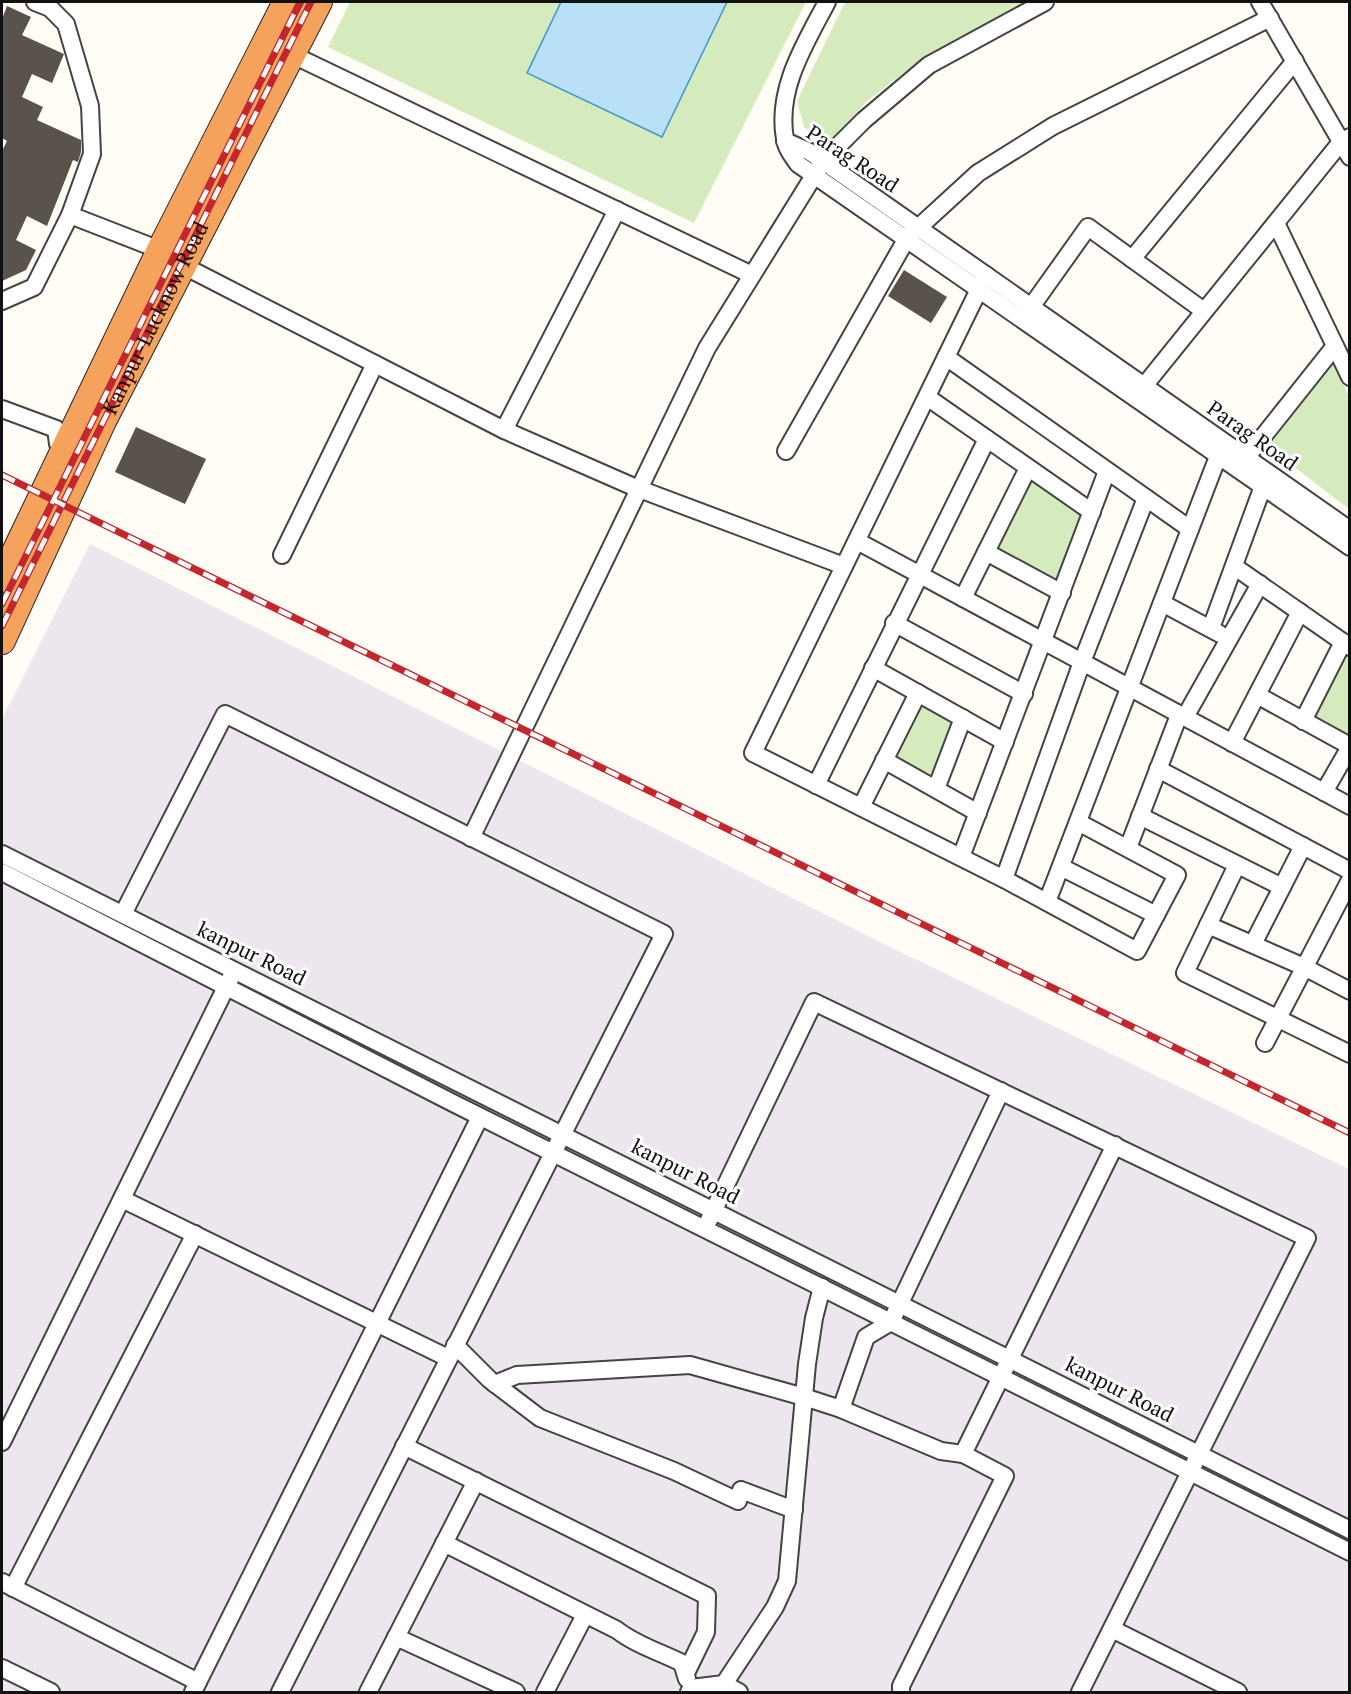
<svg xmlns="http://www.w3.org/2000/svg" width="1351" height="1694" viewBox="0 0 1351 1694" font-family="'PT Serif',serif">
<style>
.industrial{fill:#eee6ef}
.green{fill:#d5ebbd}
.water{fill:#b9e0f7;stroke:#3f96cf;stroke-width:1.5}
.building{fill:#5a524d}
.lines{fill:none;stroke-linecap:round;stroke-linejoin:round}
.minor-casing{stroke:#444;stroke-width:20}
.highway-casing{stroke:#222;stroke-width:28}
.minor{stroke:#fff;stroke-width:16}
.highway{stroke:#f5a25d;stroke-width:26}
.rail-casing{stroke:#c4262e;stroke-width:7}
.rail{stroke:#fff;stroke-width:4.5;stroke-dasharray:14;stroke-linecap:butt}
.labels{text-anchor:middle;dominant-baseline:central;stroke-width:6;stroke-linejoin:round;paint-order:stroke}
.street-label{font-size:21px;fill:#111;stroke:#fff}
</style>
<rect width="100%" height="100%" fill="#fffdf5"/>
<polygon class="industrial" points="90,544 884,944 1349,1169 1349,1692 2,1692 2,719"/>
<g class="green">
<polygon points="350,2 806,2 694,223 328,47"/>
<polygon points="845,2 1028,2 916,63 866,102 827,145 804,127 797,101"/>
<polygon points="1333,359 1349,397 1349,509 1267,446"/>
<polygon points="1030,477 1085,514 1058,585 994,549"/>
<polygon points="1345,651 1349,654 1349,738 1312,719"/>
<polygon points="918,702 955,723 933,781 890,760"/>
</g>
<polygon class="water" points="561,2 727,2 662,137 527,73"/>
<g class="building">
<polygon points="7,6 31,17 22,35 64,54 52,83 32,74 22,97 43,107 37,120 81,140 81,152 78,162 73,160 47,226 27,216 16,240 36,250 26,270 2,281 2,151 7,141 2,138 2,19"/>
<polygon points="904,270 947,297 931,323 888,296"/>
<polygon points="136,427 206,459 185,504 115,472"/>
</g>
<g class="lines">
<defs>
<g id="minor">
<polyline points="35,2 50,8 66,24 90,106 92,154 70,215"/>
<path d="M827 2C805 44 776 89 785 139 786 148 793 157 798 164L1350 547"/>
<polyline points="1260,2 1350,157"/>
<polyline points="293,55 752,275"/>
<polyline points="785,141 810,152 1350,530"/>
<polyline points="1276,223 1350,377"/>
<polyline points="1132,259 1295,61"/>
<polyline points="182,265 504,430 634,487 844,566"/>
<polyline points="986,275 753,753 1004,879 1137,951 1177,875 1078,822"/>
<polyline points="2,301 34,287 70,215 160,250"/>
<polyline points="1031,307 1088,227 1204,311"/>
<polyline points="946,357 1190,529"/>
<polyline points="1144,386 1341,142 1350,137"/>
<polyline points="927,397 1092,512"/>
<polyline points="2,409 56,429 58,444 65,449"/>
<polyline points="504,430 617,210"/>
<polyline points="786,451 907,238 978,173 1053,126 1270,18"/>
<polyline points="1246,458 1335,346"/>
<polyline points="857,541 1350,806"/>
<polyline points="986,552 1062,593"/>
<polyline points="282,555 375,364"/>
<polyline points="1235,567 1350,647"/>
<polyline points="963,598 1028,468"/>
<polyline points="1162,603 1220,634"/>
<polyline points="894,623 1024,694"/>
<polyline points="1211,628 1263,486"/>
<polyline points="873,668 1005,742"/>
<polyline points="1257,695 1350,746"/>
<polyline points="1185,717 1260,584"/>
<polyline points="1303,721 1343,642"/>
<polyline points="1232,743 1300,612"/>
<polyline points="884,760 978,813"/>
<polyline points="1158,769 1350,871"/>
<polyline points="816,785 987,439"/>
<polyline points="936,789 963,718"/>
<polyline points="1324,792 1350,747"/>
<polyline points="861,807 918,693"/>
<polyline points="1140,816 1282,887"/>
<polyline points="471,838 707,348 823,161 864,120 929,65 1045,2"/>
<polyline points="1128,848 1179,715"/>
<polyline points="2,854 1350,1530"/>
<polyline points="961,857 1107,471"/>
<polyline points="1237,865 1185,973 1350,1054"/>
<polyline points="1061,867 1156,915"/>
<polyline points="2,872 453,1103 1350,1552"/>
<polyline points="1004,879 1082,662 1146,498"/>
<polyline points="1047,902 1222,446"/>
<polyline points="123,914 225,714 664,934 280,1692"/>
<polyline points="1208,925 1304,967 1350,991"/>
<polyline points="1253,944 1303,846"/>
<polyline points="1265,1043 1350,880"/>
<polyline points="122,1199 448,1358"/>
<polyline points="709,1220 814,1002 1307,1238 1080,1692"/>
<polyline points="455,1345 490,1380 540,1418 674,1471 738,1501 741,1490 794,1510"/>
<polyline points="495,1384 517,1375 690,1365 804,1397 841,1409 941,1451 963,1454"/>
<polyline points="841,1409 866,1337 891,1322 1001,1091"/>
<polyline points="2,1442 231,977"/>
<polyline points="404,1446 707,1596 706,1632 686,1673"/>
<path d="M444 1543 617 1630C636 1645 660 1652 682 1663L687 1679"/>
<polyline points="2,1582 198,1682"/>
<polyline points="13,1588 195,1234"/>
<polyline points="1112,1629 1238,1692"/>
<polyline points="396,1637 516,1692"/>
<polyline points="2,1668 51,1692"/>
<polyline points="724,1684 739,1692"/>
<polyline points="193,1692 480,1117"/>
<polyline points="368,1692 476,1481"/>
<polyline points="545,1692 585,1615"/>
<polyline points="689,1692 691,1688 724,1684 775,1607 787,1581 807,1364 814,1318 822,1287"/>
<polyline points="901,1692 901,1686 1005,1476 963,1454 1115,1145"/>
</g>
<g id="highway">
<polyline points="2,579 160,250 286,2"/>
<polyline points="2,641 103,421 319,2"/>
</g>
</defs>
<use href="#minor" class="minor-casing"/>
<use href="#highway" class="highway-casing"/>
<use href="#minor" class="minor"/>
<use href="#highway" class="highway"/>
<defs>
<g id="rail">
<polyline points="2,475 1350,1133"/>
<polyline points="2,604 300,2"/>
<path id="s1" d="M2 626 311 2"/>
</g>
</defs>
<use href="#rail" class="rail-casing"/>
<use href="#rail" class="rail"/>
</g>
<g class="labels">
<g class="street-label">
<text transform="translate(853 158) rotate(33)">Parag Road</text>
<text stroke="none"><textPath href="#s1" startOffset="344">Kanpur-Lucknow Road</textPath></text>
<text transform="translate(1253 435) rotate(35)">Parag Road</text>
<text transform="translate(252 953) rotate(26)">kanpur Road</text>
<text transform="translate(686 1171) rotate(27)">kanpur Road</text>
<text transform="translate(1120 1389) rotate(27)">kanpur Road</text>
</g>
</g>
<rect width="1351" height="1694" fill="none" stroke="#111111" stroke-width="6"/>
</svg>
